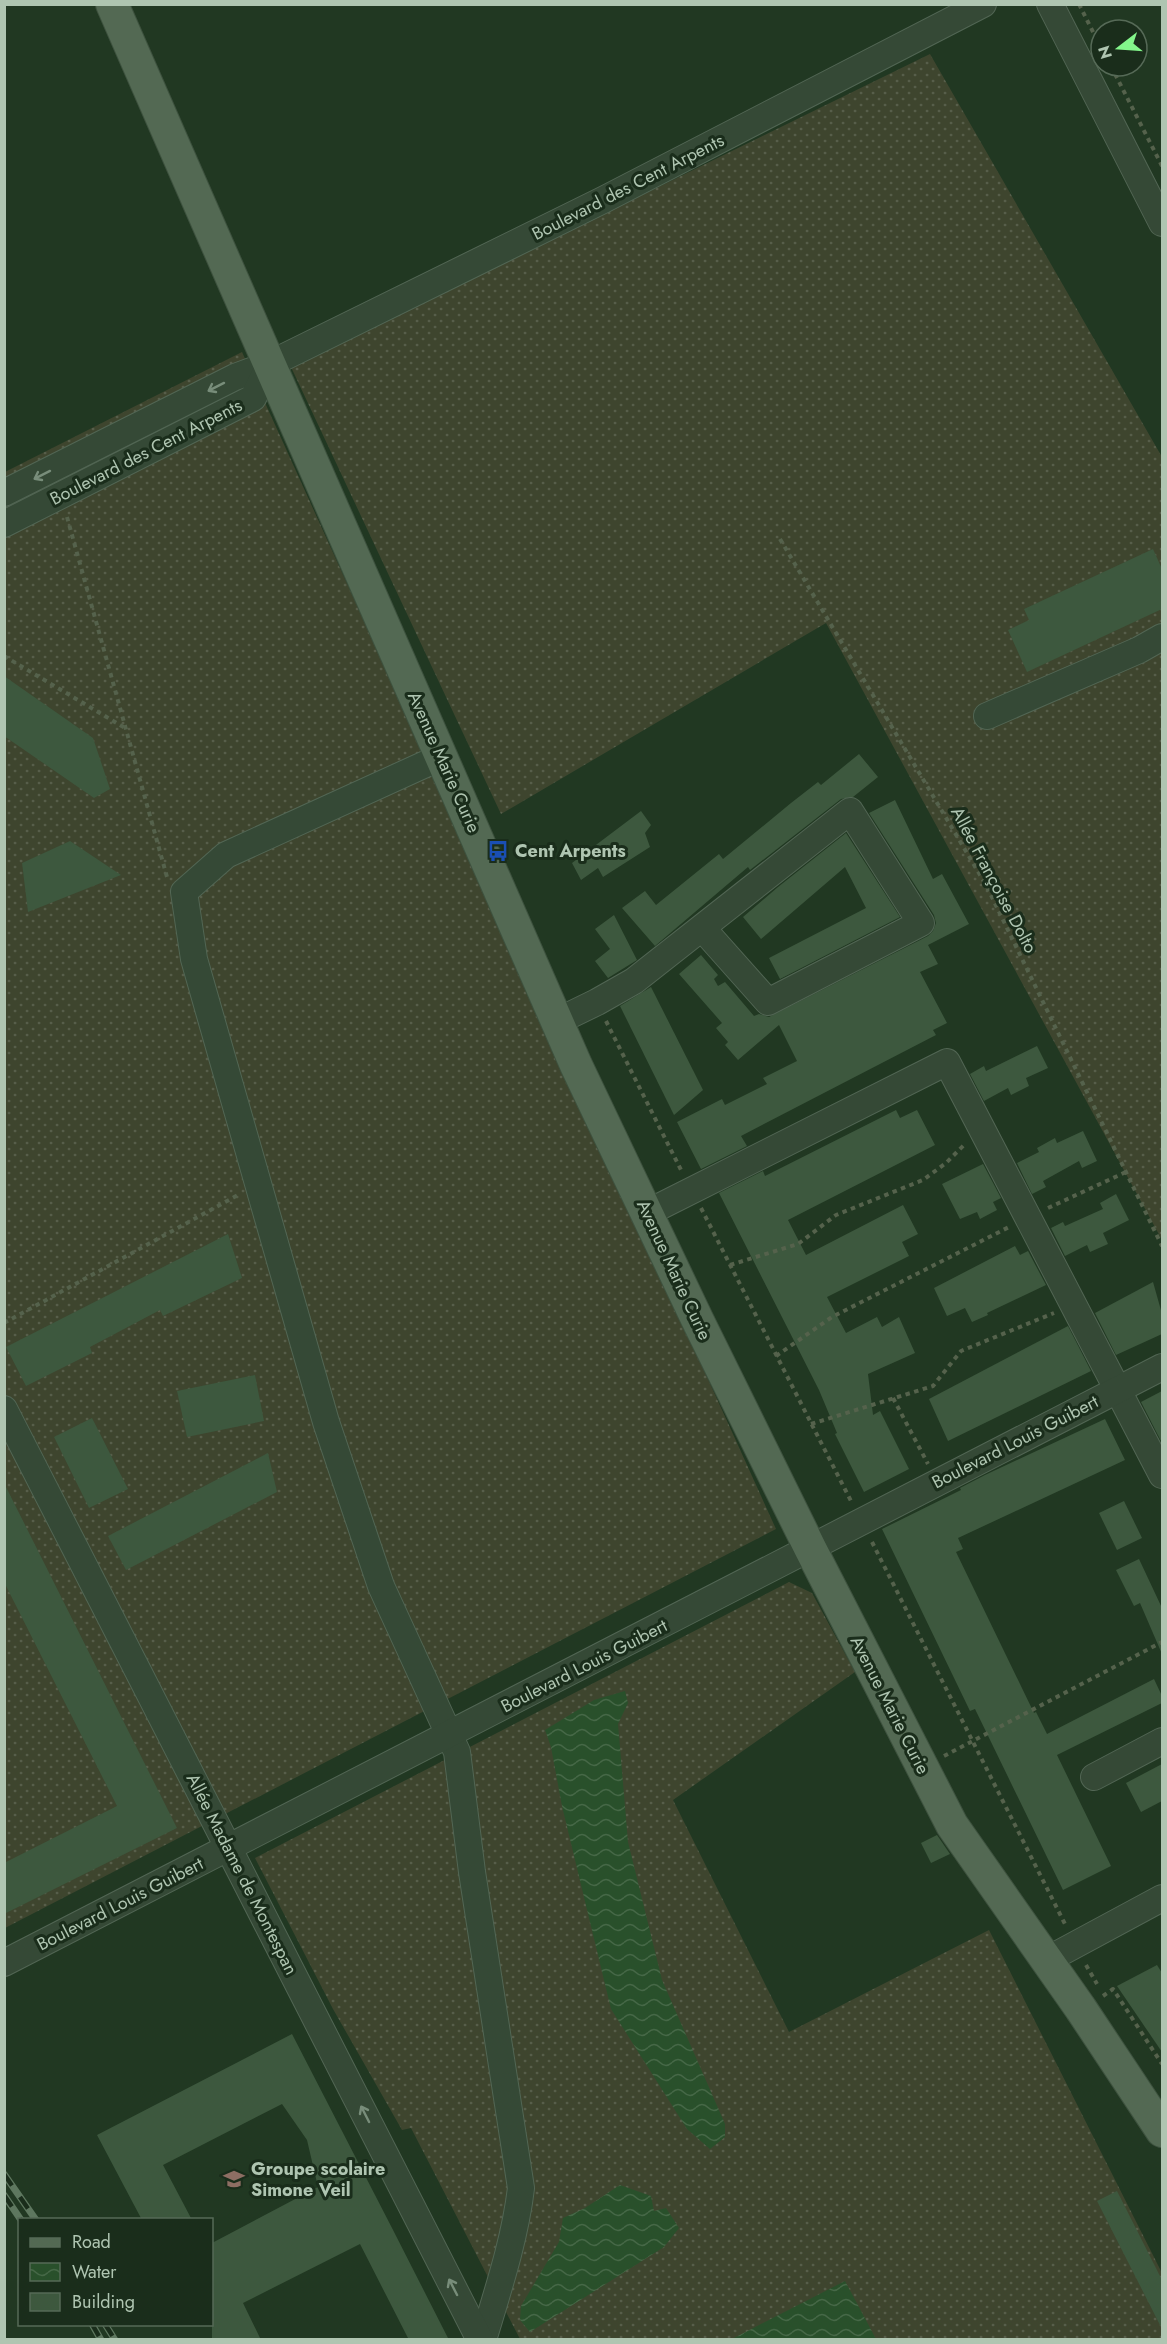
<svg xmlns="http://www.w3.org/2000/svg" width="1167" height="2344" viewBox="0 0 1167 2344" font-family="Jost,sans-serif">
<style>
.grass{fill:url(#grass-dots)}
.water{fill:url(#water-waves)}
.building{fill:#3d583e}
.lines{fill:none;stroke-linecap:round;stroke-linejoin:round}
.minor-casing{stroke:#526654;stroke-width:28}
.major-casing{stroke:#3e523f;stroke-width:34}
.path{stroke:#55624c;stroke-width:4;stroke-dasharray:4.5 4.5;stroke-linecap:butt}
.minor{stroke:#354936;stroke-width:26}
.major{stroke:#536953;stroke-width:32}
.rail-casing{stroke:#5e775f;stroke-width:7}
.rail{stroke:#1a2d1b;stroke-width:4.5;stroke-dasharray:14;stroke-linecap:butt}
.oneway{stroke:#788d7a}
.labels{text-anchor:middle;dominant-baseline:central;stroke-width:6;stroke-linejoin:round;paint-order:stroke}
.street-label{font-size:18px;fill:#afc5b1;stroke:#1a2d1b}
.poi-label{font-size:18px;font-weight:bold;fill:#afc5b1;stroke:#1a2d1b;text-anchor:start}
</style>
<defs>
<pattern id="grass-dots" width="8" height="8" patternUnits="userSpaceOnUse" patternTransform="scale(1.5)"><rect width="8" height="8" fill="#3e452e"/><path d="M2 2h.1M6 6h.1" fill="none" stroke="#575e4a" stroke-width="1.8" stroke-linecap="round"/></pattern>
<pattern id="water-waves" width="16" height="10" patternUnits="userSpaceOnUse" patternTransform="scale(1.5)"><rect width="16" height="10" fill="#29502b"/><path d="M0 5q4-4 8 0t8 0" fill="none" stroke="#466847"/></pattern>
</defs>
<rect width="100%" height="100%" fill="#213822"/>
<g class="grass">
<polygon points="930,54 1162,457 1162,1240 826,623 501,814 291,367"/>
<polygon points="242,352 776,1529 5,1928 5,472"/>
<polygon points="789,1582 812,1593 855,1672 673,1800 789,2032 989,1930 1162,2273 1162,2339 520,2339 411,2128 402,2130 333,2009 255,1858"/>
</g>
<g class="water">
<polygon points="625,1691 628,1703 618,1724 628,1842 662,1980 725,2124 725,2137 710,2149 687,2129 611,2009 562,1806 551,1747 545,1730 594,1700"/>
<polygon points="620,2185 651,2196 654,2211 666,2208 679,2228 664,2247 530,2332 520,2320 521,2306 559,2242 563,2218 585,2208"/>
<polygon points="845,2281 876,2339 732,2339"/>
</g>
<g class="building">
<polygon points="1153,549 1162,569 1162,609 1027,672 1008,630 1029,620 1024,609"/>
<polygon points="4,676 93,738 110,789 94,798 4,736"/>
<polygon points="859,754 878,777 853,797 841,799 750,870 748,867 655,946 622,908 645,891 656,905 719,854 723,859 791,803 818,782 821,785"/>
<polygon points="895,800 933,879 942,874 969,924 928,945 938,964 920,972 947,1023 933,1030 936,1035 741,1136 747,1146 701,1169 677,1122 722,1099 725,1105 767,1084 763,1078 797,1061 779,1025 738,1060 725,1045 728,1042 716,1028 722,1023 679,974 701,955 718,975 714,979 718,986 725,982 754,1016 759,1014 769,1017 928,936 933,931 936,923 934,915 869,813"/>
<polygon points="641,811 651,825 645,833 650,847 603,877 598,868 581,880 572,863"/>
<polygon points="846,833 900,917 780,979 769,958 866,908 845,867 761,939 743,917 778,887"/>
<polygon points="70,841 121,875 28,912 22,863"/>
<polygon points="614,915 637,960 608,978 595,961 610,949 595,929"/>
<polygon points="651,987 703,1090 674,1115 620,1006"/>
<polygon points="1037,1046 1048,1068 1026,1078 1029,1086 1011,1095 1008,1088 984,1101 970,1074 984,1066 986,1071"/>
<polygon points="896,1110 900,1118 917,1110 935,1145 788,1220 806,1255 903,1205 918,1234 902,1242 909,1256 827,1297 846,1333 877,1317 882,1327 899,1317 915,1353 868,1374 873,1415 880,1411 909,1469 864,1492 835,1434 837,1433 819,1390 719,1193 763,1171 765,1176"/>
<polygon points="1083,1131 1097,1161 1082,1168 1079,1161 1043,1181 1046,1187 1032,1194 1017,1163 1039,1152 1037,1148 1055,1138 1057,1143"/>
<polygon points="983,1164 1001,1198 993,1202 997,1210 980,1219 977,1212 960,1219 942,1184"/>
<polygon points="1116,1194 1129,1220 1103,1233 1108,1244 1090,1252 1087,1245 1065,1256 1051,1228 1063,1222 1065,1226 1103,1209 1100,1203"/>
<polygon points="228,1234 242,1278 163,1316 160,1310 90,1347 92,1353 26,1386 6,1347"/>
<polygon points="1015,1246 1020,1255 1028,1251 1046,1285 987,1313 988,1315 972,1322 965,1308 947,1316 934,1288"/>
<polygon points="1153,1282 1162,1314 1162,1334 1116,1355 1095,1313"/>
<polygon points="1068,1326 1091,1371 948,1441 929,1399"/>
<polygon points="255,1375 264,1421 187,1437 177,1391"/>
<polygon points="1162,1391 1162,1443 1141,1402"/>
<polygon points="92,1418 128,1489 89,1508 54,1437"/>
<polygon points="1105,1419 1125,1460 958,1538 963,1549 956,1552 1034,1713 1036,1712 1047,1734 1154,1679 1162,1696 1162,1703 1057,1755 1111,1866 1063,1890 975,1709 970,1711 882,1529 961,1490 960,1488 985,1475"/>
<polygon points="268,1453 277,1492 126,1570 108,1536"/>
<polygon points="4,1483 177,1828 4,1914 4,1863 117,1806 4,1582"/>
<polygon points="1124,1501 1142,1538 1117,1550 1099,1513"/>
<polygon points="1139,1559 1162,1608 1162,1654 1140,1603 1134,1606 1116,1570"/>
<polygon points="1162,1764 1162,1801 1141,1812 1126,1783"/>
<polygon points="937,1835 950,1854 931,1863 921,1843"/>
<polygon points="1157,1965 1162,1973 1162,2052 1117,1986"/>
<polygon points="292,2034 392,2228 449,2340 409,2340 360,2244 243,2303 261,2340 212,2340 212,2243 318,2187 307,2140 282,2104 163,2165 192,2220 142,2220 97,2135"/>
<polygon points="1117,2191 1162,2280 1162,2329 1097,2201"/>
</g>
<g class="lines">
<defs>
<g id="minor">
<polyline points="1050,4 1162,223"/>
<polyline points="4,493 235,377 270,364 603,200 983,4"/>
<polyline points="4,524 253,398 270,364"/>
<polyline points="987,716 1139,650 1162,637"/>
<path d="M441 757 226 855 184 892 194 959 326 1422 381 1586 457 1752 472 1872 521 2188C515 2239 498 2290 483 2340"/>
<polyline points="558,1021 597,1002 634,981 850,811 921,923 768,1002 703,929"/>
<polyline points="647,1213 947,1062 1162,1475"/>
<polyline points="4,1409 480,2340"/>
<polyline points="1094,1777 1162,1741"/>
<polyline points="1047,1960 1162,1898"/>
<polyline points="4,1963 1162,1367"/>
</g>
<polyline id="major" points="112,4 576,1065 697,1319 810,1548 952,1825 1081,2009 1162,2131"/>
</defs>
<use href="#minor" class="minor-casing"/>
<use href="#major" class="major-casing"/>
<g class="path">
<polyline points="1079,4 1101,48"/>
<polyline points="1111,66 1162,166"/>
<polyline points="67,517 167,877"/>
<polyline points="780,539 986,885 1162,1246"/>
<polyline points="4,656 125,728"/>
<polyline points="606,1021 682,1172"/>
<polyline points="701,1208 852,1503"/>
<polyline points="1048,1208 1126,1172"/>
<polyline points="730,1265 798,1244 836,1215 923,1180 946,1163 965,1144"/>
<polyline points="4,1323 238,1195"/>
<polyline points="776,1356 832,1317 1009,1227"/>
<polyline points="893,1398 928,1464"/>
<polyline points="811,1424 933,1386 961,1351 1054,1313"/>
<polyline points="872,1542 1066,1926"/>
<polyline points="944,1756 1162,1642"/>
<polyline points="1086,1965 1097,1984"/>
<polyline points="1103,1996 1113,1989 1162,2064"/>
</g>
<use href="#minor" class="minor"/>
<use href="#major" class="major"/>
<defs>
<g id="rail">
<polyline points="4,2174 36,2220"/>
<polyline points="4,2195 21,2220"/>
<polyline points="92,2324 101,2340"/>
<polyline points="105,2324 115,2340"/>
</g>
</defs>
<use href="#rail" class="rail-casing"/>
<use href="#rail" class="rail"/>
</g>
<defs><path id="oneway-shaft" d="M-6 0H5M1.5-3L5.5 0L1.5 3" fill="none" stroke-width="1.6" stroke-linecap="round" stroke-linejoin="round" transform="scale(1.5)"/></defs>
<g class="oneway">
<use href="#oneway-shaft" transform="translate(216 387) rotate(153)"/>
<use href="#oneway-shaft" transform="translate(42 475) rotate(153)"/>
<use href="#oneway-shaft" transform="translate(365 2114) rotate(-117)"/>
<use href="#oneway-shaft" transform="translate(453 2287) rotate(-117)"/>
</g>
<defs>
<symbol id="bus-bare" viewBox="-9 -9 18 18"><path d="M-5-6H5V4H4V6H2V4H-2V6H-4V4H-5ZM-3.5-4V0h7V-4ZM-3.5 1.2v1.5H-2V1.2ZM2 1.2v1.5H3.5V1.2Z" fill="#1a4fb4" stroke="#1a2d1b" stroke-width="2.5" paint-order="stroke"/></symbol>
<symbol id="school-bare" viewBox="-9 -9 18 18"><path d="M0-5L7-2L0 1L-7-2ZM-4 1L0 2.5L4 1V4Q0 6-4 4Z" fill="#8d6e63" stroke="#1a2d1b" stroke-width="2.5" paint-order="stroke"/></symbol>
</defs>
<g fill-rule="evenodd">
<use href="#bus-bare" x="483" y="836" width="30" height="30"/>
<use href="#school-bare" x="219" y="2164" width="30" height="30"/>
</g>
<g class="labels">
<g class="street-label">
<text transform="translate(628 187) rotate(-27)">Boulevard des Cent Arpents</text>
<text transform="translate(146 452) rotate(-27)">Boulevard des Cent Arpents</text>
<text transform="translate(444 762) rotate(66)">Avenue Marie Curie</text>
<text transform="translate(994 880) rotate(62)">Allée Françoise Dolto</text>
<text transform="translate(674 1270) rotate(65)">Avenue Marie Curie</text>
<text transform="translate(1015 1442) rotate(-27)">Boulevard Louis Guibert</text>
<text transform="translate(584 1666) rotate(-27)">Boulevard Louis Guibert</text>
<text transform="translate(890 1705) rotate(63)">Avenue Marie Curie</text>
<text transform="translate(242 1874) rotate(63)">Allée Madame de Montespan</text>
<text transform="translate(120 1904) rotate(-27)">Boulevard Louis Guibert</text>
</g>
<g class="poi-label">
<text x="515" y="851">Cent Arpents</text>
<text x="251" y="2169">Groupe scolaire<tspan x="251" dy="21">Simone Veil</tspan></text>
</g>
</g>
<rect width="1167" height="2344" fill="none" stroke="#afc5b1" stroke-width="12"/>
<rect x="18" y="2218" width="195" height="108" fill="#1a2d1b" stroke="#566a57" stroke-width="1.5"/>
<rect x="30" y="2238" width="30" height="9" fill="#536953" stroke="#566a57" stroke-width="1.5"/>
<text x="72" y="2248" font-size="18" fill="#afc5b1">Road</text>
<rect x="30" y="2263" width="30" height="18" fill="url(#water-waves)" stroke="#566a57" stroke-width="1.5"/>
<text x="72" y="2278" font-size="18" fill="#afc5b1">Water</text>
<rect x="30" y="2293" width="30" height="18" fill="#3d583e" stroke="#566a57" stroke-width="1.5"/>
<text x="72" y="2308" font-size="18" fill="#afc5b1">Building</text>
<g transform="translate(1119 48) rotate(253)"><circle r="28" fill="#1a2d1b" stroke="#566a57" stroke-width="1.5"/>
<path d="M0-4.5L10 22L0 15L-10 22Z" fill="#83f68b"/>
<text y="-9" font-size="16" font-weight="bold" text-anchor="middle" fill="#afc5b1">N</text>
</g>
</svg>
